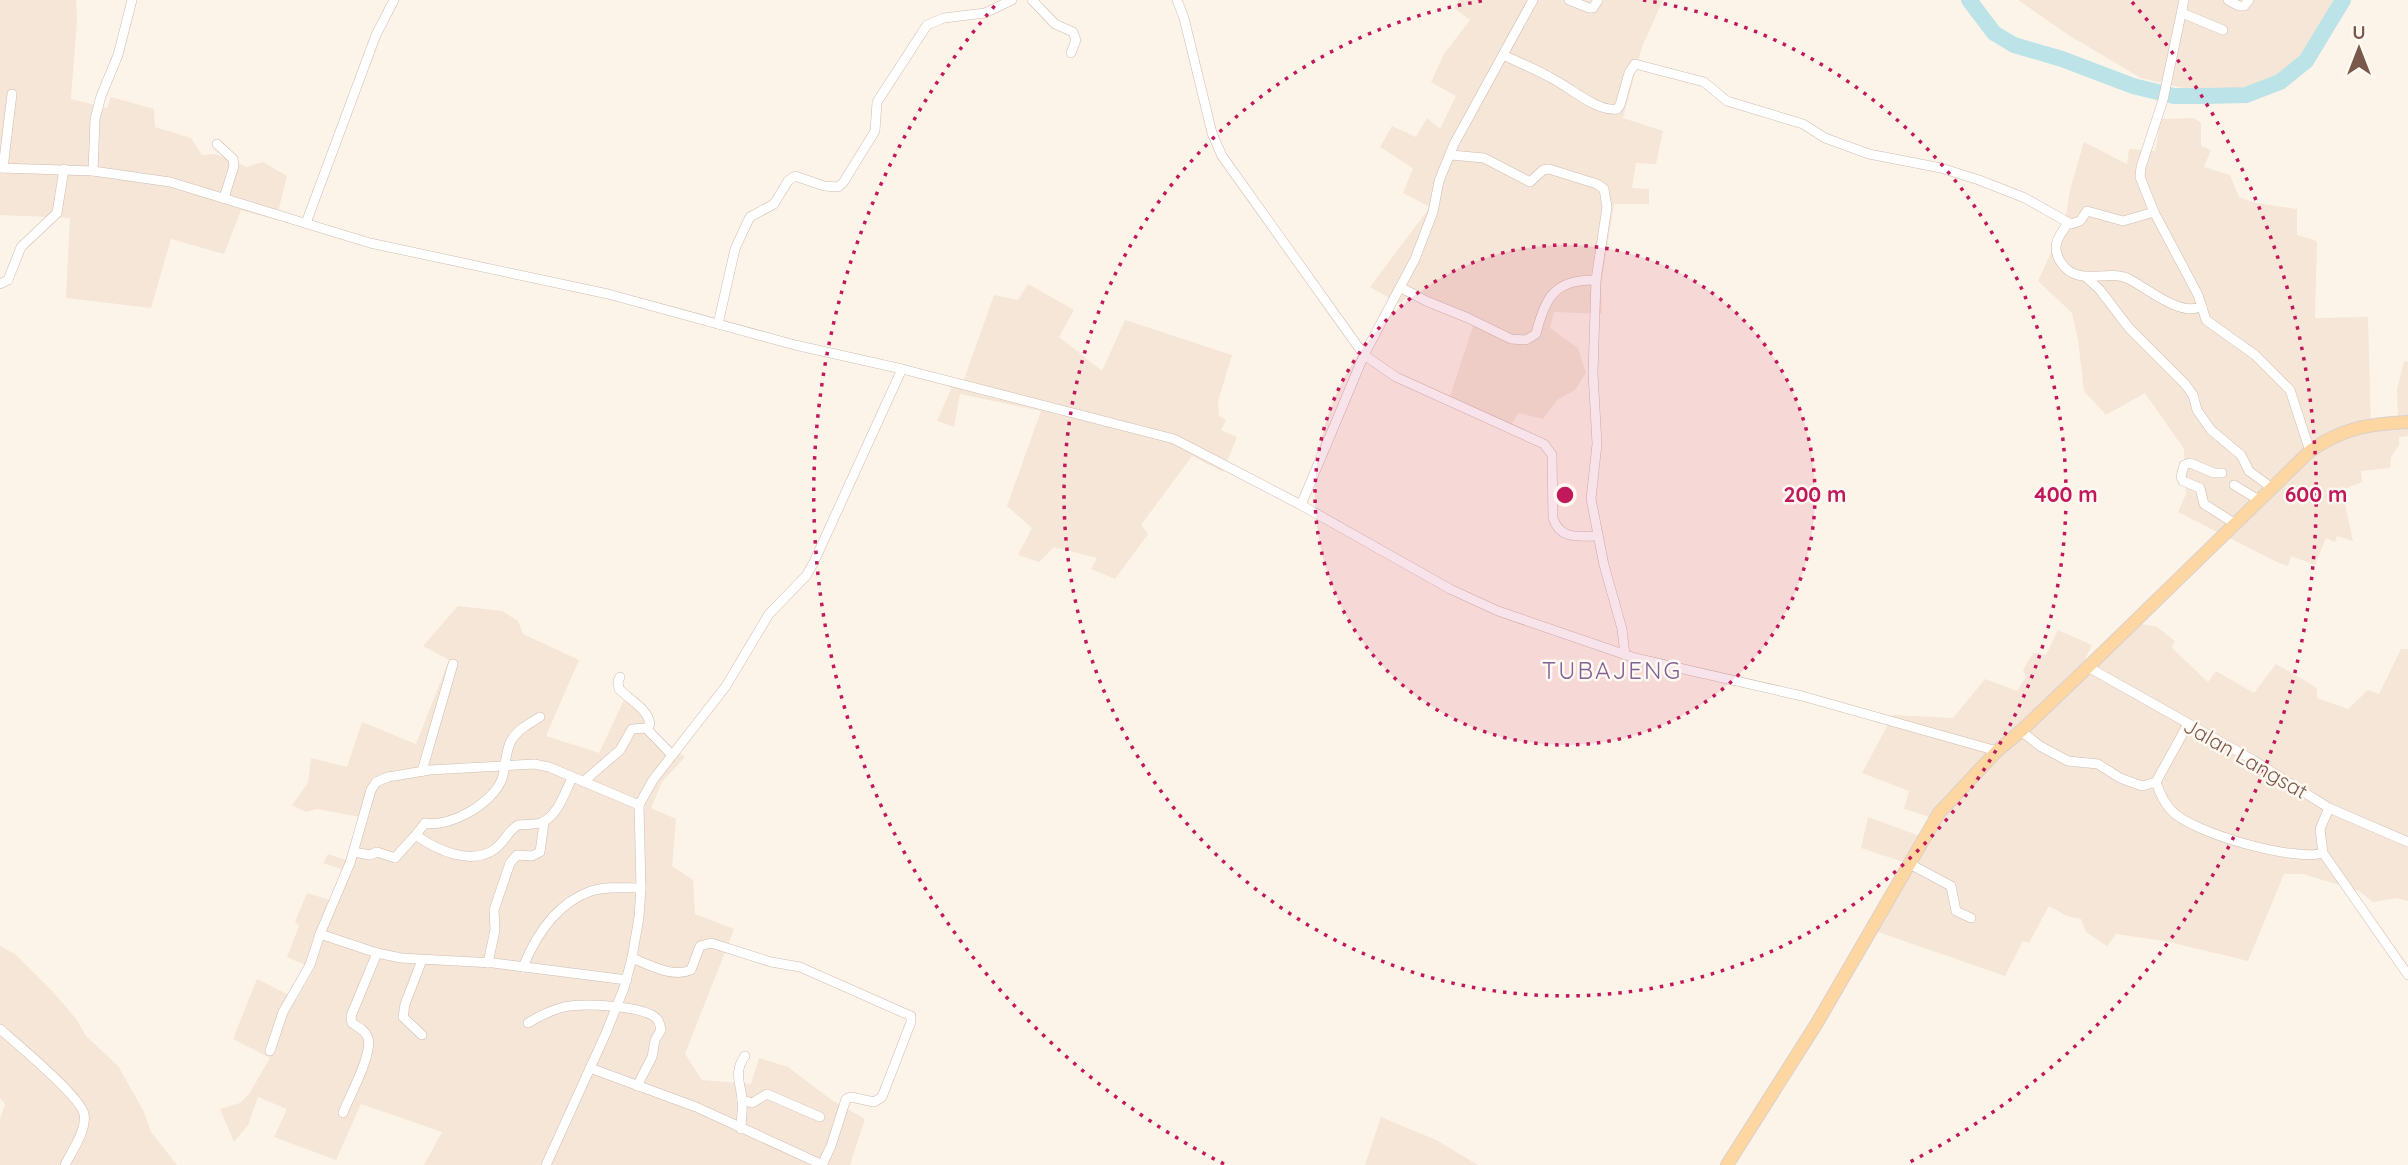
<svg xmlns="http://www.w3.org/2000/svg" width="2408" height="1165" viewBox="0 0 2408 1165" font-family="Quicksand,sans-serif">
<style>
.residential{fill:#f5e6d7}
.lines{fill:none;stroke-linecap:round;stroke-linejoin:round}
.river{stroke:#bce4e8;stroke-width:16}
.minor-casing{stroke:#d1bbae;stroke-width:10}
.major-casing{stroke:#dad1cd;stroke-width:14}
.minor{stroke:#fff;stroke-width:9}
.major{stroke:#fdd6a1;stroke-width:12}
.ring{fill:none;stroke:#c2185b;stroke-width:3.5;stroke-dasharray:3.5 7}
.labels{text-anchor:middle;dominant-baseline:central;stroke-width:5;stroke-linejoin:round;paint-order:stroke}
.street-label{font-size:21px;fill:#7a594b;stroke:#fff9f1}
.quarter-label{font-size:24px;letter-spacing:2px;fill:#826395;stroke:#fff9f1}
.centre{fill:#c2185b;stroke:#fff9f1;stroke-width:3.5}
.ring-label{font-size:21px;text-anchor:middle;font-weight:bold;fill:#c2185b;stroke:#fff9f1;stroke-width:5;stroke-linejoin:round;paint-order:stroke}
</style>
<rect width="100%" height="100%" fill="#fdf4e9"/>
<g class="residential">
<polygon points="0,0 76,0 77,20 71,99 107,108 111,97 154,109 155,127 191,138 202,155 216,154 247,167 263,162 287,176 276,220 241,210 224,254 171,239 151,308 66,298 70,218 0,215"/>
<polygon points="1459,0 1663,0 1642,47 1623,118 1663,131 1656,164 1636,163 1632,188 1649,189 1649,204 1614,204 1601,286 1602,314 1554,312 1550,328 1578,348 1586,373 1575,390 1557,400 1543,419 1518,413 1508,431 1448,402 1474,323 1409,295 1400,304 1370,287 1430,207 1403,193 1413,168 1380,147 1392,126 1416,137 1427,118 1440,129 1456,96 1431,82 1444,54 1470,20 1454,8"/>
<polygon points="2018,0 2333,0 2305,59 2247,103 2141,78 2070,36"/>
<polygon points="2194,118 2201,123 2201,146 2211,150 2204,167 2230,175 2239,197 2256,203 2297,209 2297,235 2317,241 2315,318 2368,317 2371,429 2398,425 2397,389 2404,361 2408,362 2408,436 2399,437 2399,445 2391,457 2390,468 2361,471 2362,482 2342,490 2353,541 2337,536 2335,542 2326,538 2315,565 2291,556 2288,566 2279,563 2178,512 2186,494 2184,449 2145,393 2106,415 2084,391 2078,340 2072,313 2038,281 2065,221 2070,190 2084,142 2127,164 2129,149 2155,151 2161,119"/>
<polygon points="1028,284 1074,310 1059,337 1102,371 1125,320 1232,355 1218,401 1219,416 1226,420 1221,430 1237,437 1223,472 1192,456 1141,525 1148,534 1115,579 1091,569 1097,558 1054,547 1039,562 1018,555 1032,528 1007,506 1041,411 960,394 954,427 937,421 955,380 963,382 994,295 1018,300"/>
<polygon points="458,606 502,611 518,621 523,634 579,660 546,736 599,753 624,700 644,712 654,724 653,732 685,757 662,782 651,808 676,819 672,866 693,880 695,914 734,929 685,1054 702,1080 751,1084 759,1058 788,1067 833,1101 865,1119 850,1165 424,1165 442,1132 361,1104 336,1160 274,1137 287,1109 258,1097 248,1125 234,1142 220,1109 240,1103 249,1094 270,1058 233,1039 257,979 297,999 314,969 287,957 299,926 295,922 307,893 330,900 343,870 323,863 328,854 346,860 360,817 317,809 306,812 292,805 308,783 311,758 347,767 362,722 416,744 449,660 423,646"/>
<polygon points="2137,623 2157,627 2175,641 2172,648 2208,682 2216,671 2254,693 2276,664 2317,688 2317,698 2348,709 2368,690 2379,694 2401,649 2408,649 2408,901 2396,898 2373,902 2359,891 2303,874 2284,874 2248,961 2165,941 2116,934 2107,946 2086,932 2081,919 2069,917 2049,906 2029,943 2023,941 2005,976 1875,931 1912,865 1861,848 1868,817 1928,839 1939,820 1904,809 1909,791 1862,773 1893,715 1953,718 1985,679 2017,691 2026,677 2023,670 2033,653 2046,655 2058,630 2092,645 2085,659 2093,666"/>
<polygon points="0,946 16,955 52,991 77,1020 86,1036 118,1066 144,1112 151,1132 177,1165 0,1165 0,1119 5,1104 0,1098"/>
<polygon points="1381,1117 1436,1140 1478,1165 1365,1165"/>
</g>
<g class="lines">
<polyline class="river" points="1969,0 1994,33 2014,45 2062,59 2133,86 2174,96 2208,96 2246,95 2280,82 2306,61 2343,0"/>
<defs>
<g id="minor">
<polyline points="1032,0 1055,24 1073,32 1076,40 1071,53"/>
<path d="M1177 0 1184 18 1212 133 1222 156 1364 355 1396 377 1544 444 1552 455 1553 518C1560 540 1578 536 1597 536"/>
<polyline points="1569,0 1589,8 1593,8 1598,0"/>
<polyline points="2184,0 2163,100 2141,167 2140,177 2154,212 2198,295 2206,320 2255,355 2290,390 2310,451"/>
<polyline points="2228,0 2239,6 2244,6 2249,0"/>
<polyline points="2182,13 2223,30"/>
<path d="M1503 55C1520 63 1538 70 1553 79 1571 88 1597 112 1617 109L1620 105 1629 73 1635 64 1704 82 1727 101 1803 124 1825 138 1869 154 1941 168 1979 180 2025 198 2071 224 2080 221 2087 211 2123 221 2154 212"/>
<polyline points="217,144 233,159 234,166 224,198"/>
<polyline points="1451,155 1484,158 1530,182 1543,170 1549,169 1597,184 1604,189 1607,207 1596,280 1593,373 1597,444 1591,499 1604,565 1622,629 1625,655"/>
<polyline points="0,168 93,171 170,182 370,243 608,294 795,345 902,369 1174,439 1301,505 1450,589 1498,611 1635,658 1802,696 1997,751"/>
<polyline points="3,168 12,94"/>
<polyline points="93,171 95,119 101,96 118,55 132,0"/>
<polyline points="306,223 376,35 394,0"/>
<path d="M2068 223C2059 236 2051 245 2060 261 2077 289 2106 268 2129 279 2148 289 2182 318 2202 306"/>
<polyline points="2087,278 2100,290 2129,328 2185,384 2193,395 2197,410 2211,430 2241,455 2249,471 2272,488"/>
<polyline points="0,284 8,280 21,247 57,213 64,169"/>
<path d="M1400 287 1426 301 1468 318 1511 339 1526 340 1536 334C1545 297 1555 279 1596 280"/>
<polyline points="718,324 735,249 746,225 750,217 774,204 788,181 795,176 824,186 838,187 843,183 875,131 877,102 927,25 944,18 985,13 1012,0"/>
<polyline points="2222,473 2214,473 2190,463 2184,465 2181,477 2183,481 2200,488 2204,504 2234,523"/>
<polyline points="2234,485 2259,500"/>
<polyline points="1301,505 1364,355 1415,259 1433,212 1439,181 1454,144 1533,0"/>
<polyline points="2088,667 2253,760 2329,808 2408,842"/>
<polyline points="646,728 672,755"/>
<polyline points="2021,731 2040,746 2068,761 2098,764 2120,778 2142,786 2156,782 2188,724"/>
<polyline points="422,771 453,664"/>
<path d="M583 782 620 750 632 729 646 728 650 724C648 709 630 700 619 689L618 681 620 677"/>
<path d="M2156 782C2159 791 2164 803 2171 810 2191 833 2295 862 2323 853L2320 829 2329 808"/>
<path d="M417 836C437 850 471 866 495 849 504 842 508 831 518 825 525 824 533 825 540 823 557 818 565 792 572 778"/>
<path d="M354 852 370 855 377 852 395 858C405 846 416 836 425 823 450 828 493 803 502 779 506 767 505 752 511 741 517 730 530 723 540 717"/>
<polyline points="2323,853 2408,975"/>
<polyline points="1908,863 1951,886 1956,911 1971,918"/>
<path d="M632 958C649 965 673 978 691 970L700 946 711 943 771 962 800 967 911 1016V1022L882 1097 874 1102 851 1097 846 1099 831 1146 822 1165"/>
<polyline points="422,960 405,1004 403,1017 422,1035"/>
<polyline points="488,963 495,930 494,910 510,863 517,855 532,856 540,852 544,823"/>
<path d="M523 967C536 935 557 903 591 891 606 886 625 888 641 888"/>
<polyline points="627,980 493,963 401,958 377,953 320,934 350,863 371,790 376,782 388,777 430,770 534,764 549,767 639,805"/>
<path d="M528 1023C539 1016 552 1010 564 1007 582 1003 644 1005 657 1019 660 1022 660 1026 661 1030L655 1040 652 1057 637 1086"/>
<path d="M0 1029C16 1043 81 1097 84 1114 87 1130 72 1151 65 1165"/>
<polyline points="270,1051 283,1012 310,965 320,934"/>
<polyline points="590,1068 696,1107 823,1165"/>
<polyline points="742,1100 752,1103 767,1094 820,1117"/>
<path d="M343 1113C349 1097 373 1054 368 1038 366 1031 358 1027 352 1023L351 1016 377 953"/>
<path d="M741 1129C741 1120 743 1110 742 1100 741 1084 733 1072 745 1056"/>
<polyline points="546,1165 606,1033 624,988 632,958 639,917 641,888 639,805 653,780 726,686 769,614 806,576 813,564 902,369"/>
</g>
<path id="major" d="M1727 1165 1817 1023 1939 813 1997 751 2021 731 2088 667 2310 451C2343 428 2368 424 2408 422"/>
</defs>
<use href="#minor" class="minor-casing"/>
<use href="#major" class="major-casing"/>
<use href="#minor" class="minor"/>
<use href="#major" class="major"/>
</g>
<circle cx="1565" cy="495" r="250" fill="#c2185b" fill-opacity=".12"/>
<g class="ring">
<circle cx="1565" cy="495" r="250"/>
<path d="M1643 0A501 501 0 1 1 1487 0"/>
<path d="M1224 1164A751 751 0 0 1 998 2M2132 2A751 751 0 0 1 1906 1164"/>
</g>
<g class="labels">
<g class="street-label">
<text transform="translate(2246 758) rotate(30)">Jalan Langsat</text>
</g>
<g class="quarter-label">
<text x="1612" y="670">TUBAJENG</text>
</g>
</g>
<circle cx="1565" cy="495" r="10" class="centre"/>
<g class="ring-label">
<text x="1815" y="502">200 m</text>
<text x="2066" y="502">400 m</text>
<text x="2316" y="502">600 m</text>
</g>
<g transform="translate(2359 49)" stroke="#fff9f1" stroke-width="5" paint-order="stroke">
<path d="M0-5L12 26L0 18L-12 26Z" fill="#7a594b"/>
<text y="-10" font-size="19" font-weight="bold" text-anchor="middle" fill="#7a594b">U</text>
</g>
</svg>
